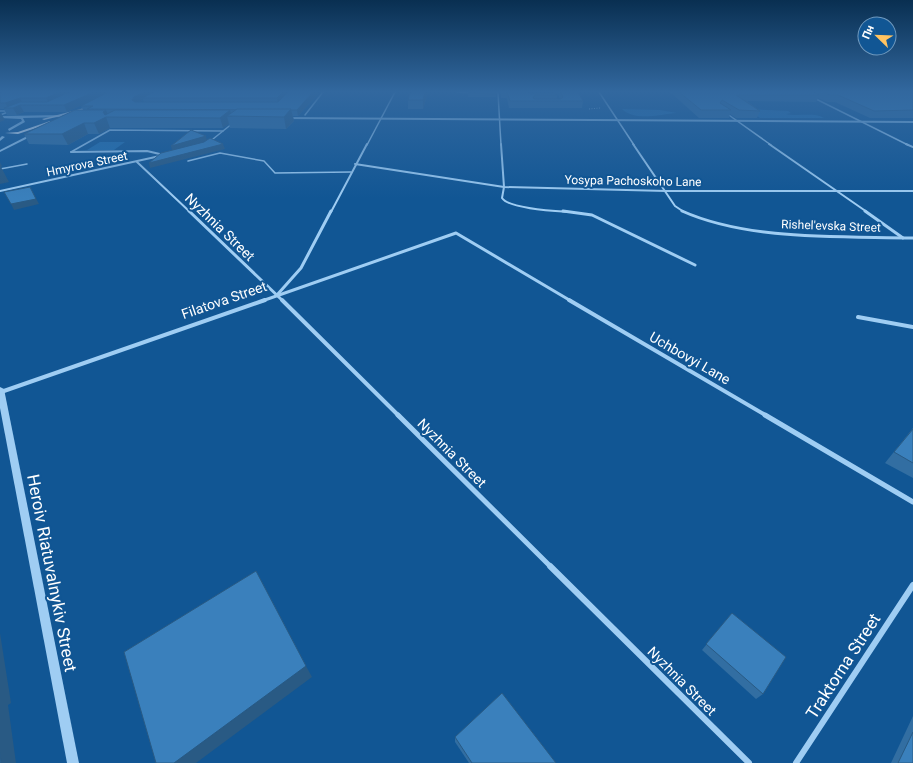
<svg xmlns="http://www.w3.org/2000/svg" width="913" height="763" viewBox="0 0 913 763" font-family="Roboto,sans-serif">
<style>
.green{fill:#206fb1}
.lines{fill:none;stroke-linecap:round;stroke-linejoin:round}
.path{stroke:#9fcdf3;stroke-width:1;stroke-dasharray:1 1.5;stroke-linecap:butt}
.service{stroke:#9fcdf3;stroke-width:1.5}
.pedestrian{stroke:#9fcdf3;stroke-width:1.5}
.minor-far5{stroke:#9fcdf3;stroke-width:1.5}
.minor-far4{stroke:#9fcdf3;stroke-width:2}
.minor-far3{stroke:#9fcdf3;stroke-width:3}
.minor-far2{stroke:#9fcdf3;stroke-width:4}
.minor-far1{stroke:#9fcdf3;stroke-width:5}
.minor{stroke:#9fcdf3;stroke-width:6}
.tertiary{fill:#9fcdf3;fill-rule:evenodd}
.primary{fill:#ebf4ff;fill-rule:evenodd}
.wall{fill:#326ea2;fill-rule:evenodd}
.shaded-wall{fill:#295a84}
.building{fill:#3a80bc;stroke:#295a84}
.labels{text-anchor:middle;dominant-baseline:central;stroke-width:4;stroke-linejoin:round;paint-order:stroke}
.far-street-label{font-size:12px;fill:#fff;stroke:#115694}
.street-label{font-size:14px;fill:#fff;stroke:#115694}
.near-street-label{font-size:17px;fill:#fff;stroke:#115694}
</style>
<rect width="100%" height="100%" fill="#115694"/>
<g class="green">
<path d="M725 108 788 111 791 113 786 114C797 117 814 112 824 118H760L756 115Z"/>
<path d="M622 109 660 110 677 113C661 114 635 122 622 109Z"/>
<polygon points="100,142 125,142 114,150 87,150"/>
</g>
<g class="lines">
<polyline class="path" points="589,109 600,108"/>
<g class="service">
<polyline points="458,92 472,93"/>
<polyline points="0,111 7,111"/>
<polyline points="0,115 8,112"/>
<polyline points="71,152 110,130 223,131"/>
<polyline points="188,161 220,153 264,161 275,173 351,172"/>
<polyline points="0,169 27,164"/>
</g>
<polyline class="pedestrian" points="305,115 323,92"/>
<g class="minor-far5">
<polyline points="599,92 634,145"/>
<polyline points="498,93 501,145"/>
<polyline points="814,98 908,145"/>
<polyline points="726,113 771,145"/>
<polyline points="208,143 233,123"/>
<polyline points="367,145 395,92"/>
</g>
<g class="minor-far4">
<path d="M501 144 504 187 502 198C509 209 557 211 571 212"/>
<polyline points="633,144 675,206 684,212"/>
<polyline points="769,144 867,212"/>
<polyline points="906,144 913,147"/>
<polyline points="71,152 147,151 164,155"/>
<polyline points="137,162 190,212"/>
<polyline points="355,164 504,187 666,191 913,191"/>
<polyline points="0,191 160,156"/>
<polyline points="331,212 367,144"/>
</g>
<g class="minor-far3">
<polyline points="189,211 283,301"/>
<polyline points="563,211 592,215 695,265"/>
<path d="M682 211C749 241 841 236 913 238"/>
<polyline points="865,211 903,238"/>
<polyline points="277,295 301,268 331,211"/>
<polyline points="262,301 456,233 571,301"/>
</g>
<g class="minor-far2">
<polyline points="282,300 399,416"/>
<polyline points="569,300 767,416"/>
<polyline points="858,317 913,327"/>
<polyline points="1,392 265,300"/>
</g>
<g class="minor-far1">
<polyline points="398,415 551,567"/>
<polyline points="765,415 913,502"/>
</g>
<g class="minor">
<polyline points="550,566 749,763"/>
<polyline points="796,763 913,585"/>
</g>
<g class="tertiary">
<polygon points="62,115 63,117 23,118 25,122 9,131 8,129 22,121 21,119 0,118 0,116"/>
<polygon points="283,117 913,121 913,123 284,119"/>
<polygon points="33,133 36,134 0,152 0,150"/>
<polygon points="2,136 5,137 0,141 0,138"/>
<polygon points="0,387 4,389 79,763 67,763 0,408"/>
</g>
<g class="primary">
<polygon points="84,108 85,110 44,120 42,119"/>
<polygon points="50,121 54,122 18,134 5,133 18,132"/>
</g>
</g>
<g class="wall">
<path d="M0 92H320L298 116H293L294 121 286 129 230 128 229 124 223 128H110L99 134H88L68 145 29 144 24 134 83 110 81 106 88 102 67 112H24L17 115H7L4 109H0ZM143 100 144 102H139Z"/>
<polygon points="428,92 423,109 408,109 408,100"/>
<rect x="468" y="92" width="28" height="5"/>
<path d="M501 92H528L531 94 556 93 555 92H578L583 101 582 108H509L507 98H501ZM556 93 558 94 560 99H557V95Z"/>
<polygon points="670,92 913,92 913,118 870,118 835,102 827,102 818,98 816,102 747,101 760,111 757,118 736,118 730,114 729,118 699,118"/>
<polygon points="913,428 913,478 885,463"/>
<polygon points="732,613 763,694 756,699 702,650"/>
<polygon points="913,716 913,763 891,763"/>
<polygon points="455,737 556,763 469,763 455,742"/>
</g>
<g class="shaded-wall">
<polygon points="59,92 75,92 49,104 46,98"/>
<polygon points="94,92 110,92 67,112 64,105"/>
<polygon points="144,92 157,92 143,98 143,100 137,103 132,100 134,97"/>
<polygon points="283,92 290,92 278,104 277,98"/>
<polygon points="313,92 320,92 298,116 297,110"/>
<polygon points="425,92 428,92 423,109 423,100"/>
<polygon points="20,98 23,104 8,108 5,103"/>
<polygon points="20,105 24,112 17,115 13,108"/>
<polygon points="291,109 294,121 286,129 284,117"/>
<polygon points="106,110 109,117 106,117 110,128 99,134 94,123 103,112"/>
<polygon points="230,110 232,117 227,116 229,124 223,128 220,118"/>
<polygon points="1,113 5,120 0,122 0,114"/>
<polygon points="84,123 88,134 68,145 62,134"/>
<polygon points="206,136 207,141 172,150 171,146"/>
<polygon points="223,144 225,149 150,168 149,163"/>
<polygon points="0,162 2,166 1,167 9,182 0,184"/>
<polygon points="30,187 39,204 14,210 11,204"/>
<polygon points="0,633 11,703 8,705 16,763 1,763 0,752"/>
<polygon points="306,666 312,677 196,763 174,763"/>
</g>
<g class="building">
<polygon points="0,92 59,92 46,98 20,98 5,103 0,103"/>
<polygon points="69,92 94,92 64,105 20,105 13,108 4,108 20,102 47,102"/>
<polygon points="108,92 144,92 134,97 132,100 135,102 278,102 288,92 313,92 297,110 87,109 93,106 81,106"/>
<polygon points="153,92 283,92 277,98 143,98"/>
<polygon points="410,92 425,92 423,100 408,100"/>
<polygon points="468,92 496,92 496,94 468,93"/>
<polygon points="507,92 528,92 531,94 556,93 557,95 535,95 533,98 535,99 561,99 563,97 561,92 578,92 583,101 510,101"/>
<polygon points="679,92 814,92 819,95 736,95 760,111 739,110 722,100 720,103 731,110 701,110"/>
<polygon points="824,92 913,92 913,110 874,111 838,95 830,95"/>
<polygon points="237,109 291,109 284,117 227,116"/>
<polygon points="75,110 106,110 103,112 105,115 115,110 230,110 220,118 106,117 94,123 84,123 62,134 24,134"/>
<polygon points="191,130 206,136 171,146"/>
<polygon points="210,138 223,144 149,163 161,153 204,142"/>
<polygon points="30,187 36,199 11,204 4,192"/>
<polygon points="913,429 913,463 894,452"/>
<polygon points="256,571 306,666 174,763 156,763 124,652"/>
<polygon points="732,613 786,657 763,694 706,644"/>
<polygon points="502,693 556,763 472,763 455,737"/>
<polygon points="913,732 913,763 898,763"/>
<polygon points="0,752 1,763 0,763"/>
</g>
<linearGradient id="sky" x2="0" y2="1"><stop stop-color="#092f51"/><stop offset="0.46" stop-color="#32689f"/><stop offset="1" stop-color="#32689f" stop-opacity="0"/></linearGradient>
<rect width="913" height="199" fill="url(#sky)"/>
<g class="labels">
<g class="far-street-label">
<text transform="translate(87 164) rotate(-12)">Hmyrova Street</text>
<text transform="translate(633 181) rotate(1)">Yosypa Pachoskoho Lane</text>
<text transform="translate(831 226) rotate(2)">Rishel'evska Street</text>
</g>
<g class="street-label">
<text transform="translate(220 227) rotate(44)">Nyzhnia Street</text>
<text transform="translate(224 300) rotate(-19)">Filatova Street</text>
<text transform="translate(690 358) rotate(30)">Uchbovyi Lane</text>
<text transform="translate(452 453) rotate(45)">Nyzhnia Street</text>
<text transform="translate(682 681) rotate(45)">Nyzhnia Street</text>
</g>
<g class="near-street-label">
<text transform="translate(52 573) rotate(79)">Heroiv Riatuvalnykiv Street</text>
<text transform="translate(843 666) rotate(-57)">Traktorna Street</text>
</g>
</g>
<g transform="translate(877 36) rotate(293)"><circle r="19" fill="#115694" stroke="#709abf"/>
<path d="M0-3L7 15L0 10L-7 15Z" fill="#ffc361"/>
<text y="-6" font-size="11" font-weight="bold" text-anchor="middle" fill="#ffffff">Пн</text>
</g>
</svg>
